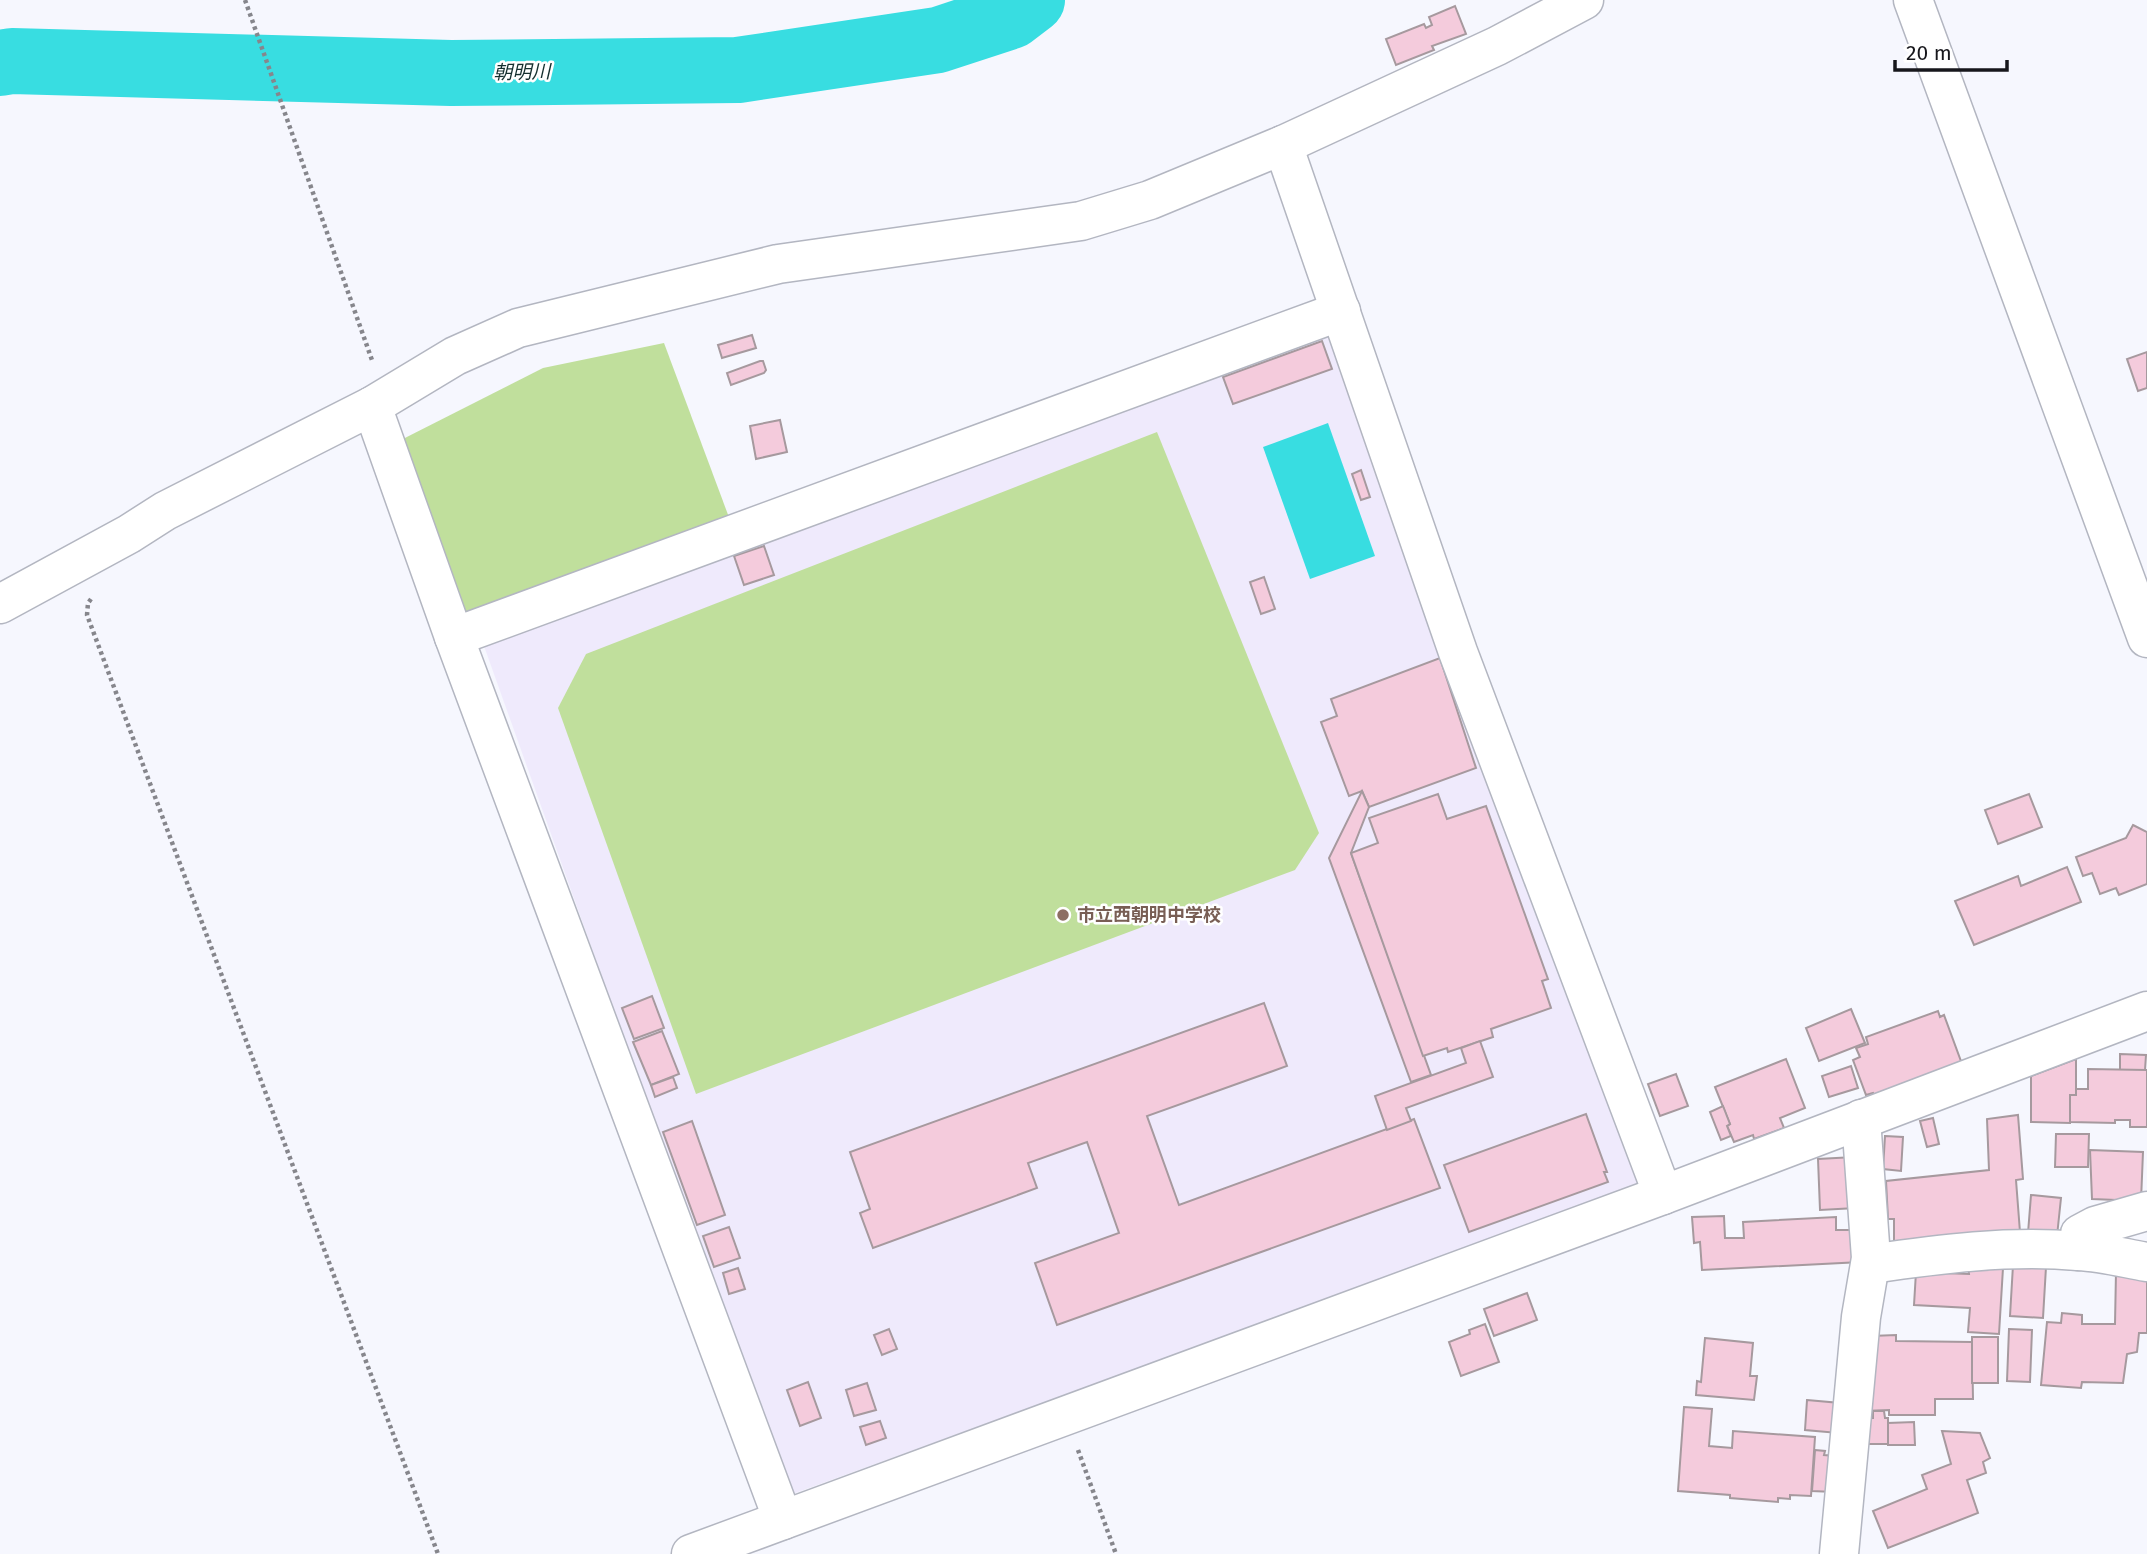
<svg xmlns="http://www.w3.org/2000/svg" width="2147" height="1554" viewBox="0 0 2147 1554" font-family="'Fira Sans','Noto Sans JP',sans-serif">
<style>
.education{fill:#efeafc}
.green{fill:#c0df9c}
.water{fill:#38dde1}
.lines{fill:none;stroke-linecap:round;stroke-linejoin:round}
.river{stroke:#38dde1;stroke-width:66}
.building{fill:#f4cbdc;stroke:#a6999e;stroke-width:2}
.minor-casing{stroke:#b3b6c1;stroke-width:41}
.path{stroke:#86868c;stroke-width:4.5;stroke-dasharray:3.5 3.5;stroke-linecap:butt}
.minor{stroke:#fff;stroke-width:38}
.education-dot{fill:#8d6e63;stroke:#fff;stroke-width:2.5}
.labels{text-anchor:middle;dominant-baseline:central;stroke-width:5;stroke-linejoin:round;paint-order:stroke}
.education-label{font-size:18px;font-weight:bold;fill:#785e54;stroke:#fff;text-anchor:start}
.water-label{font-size:19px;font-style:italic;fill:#152f2f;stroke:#fff}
</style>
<rect width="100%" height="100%" fill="#f6f7fe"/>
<polygon class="education" points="1333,327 1644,1184 787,1496 484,646"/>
<g class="green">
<polygon points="664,343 730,520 460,620 395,443 543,368"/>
<polygon points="1157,432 1319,833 1295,870 696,1094 558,708 586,654"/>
</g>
<polygon class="water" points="1328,423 1375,556 1310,579 1263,447"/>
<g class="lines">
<polyline class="river" points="0,63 12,61 451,73 738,70 938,40 1011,16 1032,0"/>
</g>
<g class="building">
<polygon points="1455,6 1466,34 1432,46 1434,50 1396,65 1386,39 1424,24 1426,28 1432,25 1429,17"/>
<polygon points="752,335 756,348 722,358 718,345"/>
<polygon points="1322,341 1332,369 1233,404 1223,377"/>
<polygon points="2147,352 2147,388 2138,391 2127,359"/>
<polygon points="760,361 763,361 766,370 764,373 731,385 727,373"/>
<polygon points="780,420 787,452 756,459 750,426"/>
<polygon points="1361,470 1370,497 1361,500 1352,474"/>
<polygon points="764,546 774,575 744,585 734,556"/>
<polygon points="1264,577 1275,609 1261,614 1250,582"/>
<polygon points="1440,658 1476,768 1369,807 1362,791 1349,796 1321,722 1337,716 1331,699"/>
<polygon points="1362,791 1369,807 1351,853 1431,1075 1411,1082 1329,858"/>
<polygon points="1438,794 1447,819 1486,806 1548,979 1542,981 1551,1008 1491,1029 1493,1037 1448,1052 1447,1048 1423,1056 1351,853 1378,843 1369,818"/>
<polygon points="2029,794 2042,827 1998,844 1985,810"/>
<polygon points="2133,825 2147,832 2147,884 2119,895 2116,888 2100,894 2092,873 2083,876 2076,857 2126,838"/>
<polygon points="2067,867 2081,902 1974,945 1955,901 2018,876 2021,886"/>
<polygon points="652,996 664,1028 634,1039 622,1008"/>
<polygon points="1264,1003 1287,1066 1147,1116 1179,1205 1414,1119 1440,1188 1057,1325 1035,1263 1119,1233 1087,1142 1028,1163 1037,1188 873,1248 860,1213 870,1209 850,1152"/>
<polygon points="1851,1009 1865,1043 1819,1061 1806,1028"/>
<polygon points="1938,1011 1940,1017 1944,1015 1962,1064 1874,1095 1873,1093 1866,1095 1853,1060 1860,1057 1856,1048 1868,1044 1866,1037"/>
<polygon points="662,1031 679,1074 651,1085 633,1042"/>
<polygon points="1480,1041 1493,1077 1406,1108 1411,1121 1387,1130 1375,1096 1466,1063 1461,1048"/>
<polygon points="2120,1054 2146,1055 2145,1070 2120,1070"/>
<polygon points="1786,1059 1805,1108 1780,1118 1784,1128 1754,1139 1753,1135 1734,1142 1727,1126 1730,1124 1715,1087"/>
<polygon points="2076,1059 2076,1095 2070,1095 2070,1123 2031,1122 2031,1076"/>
<polygon points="1851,1066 1858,1088 1829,1097 1822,1076"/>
<polygon points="2088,1069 2147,1070 2147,1127 2130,1127 2130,1120 2115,1120 2115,1123 2070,1122 2070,1095 2076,1095 2076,1089 2088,1089"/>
<polygon points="1676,1074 1688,1106 1660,1116 1648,1084"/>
<polygon points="673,1077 677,1088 655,1097 651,1085"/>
<polygon points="1723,1106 1730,1124 1727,1126 1731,1136 1721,1140 1710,1112"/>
<polygon points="1586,1114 1607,1172 1604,1172 1608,1182 1469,1232 1444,1165"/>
<polygon points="2018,1115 2023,1179 2016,1180 2020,1232 1894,1247 1894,1219 1888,1219 1886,1181 1989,1170 1987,1119"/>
<polygon points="1933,1118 1939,1144 1927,1147 1920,1121"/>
<polygon points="692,1121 725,1215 697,1225 663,1132"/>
<polygon points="2056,1134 2089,1134 2088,1167 2055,1167"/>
<polygon points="1885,1136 1903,1137 1901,1171 1883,1169"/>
<polygon points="2090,1150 2143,1152 2141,1201 2092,1199"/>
<polygon points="1854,1157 1856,1208 1820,1210 1818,1159"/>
<polygon points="2031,1195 2061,1198 2057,1236 2028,1233"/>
<polygon points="1724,1216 1725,1238 1744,1238 1743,1222 1836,1217 1836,1230 1859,1230 1861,1262 1702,1270 1700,1242 1694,1243 1692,1217"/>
<polygon points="729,1227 740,1258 714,1267 703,1236"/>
<polygon points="2013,1265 2046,1267 2043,1318 2010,1316"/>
<polygon points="1968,1266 2003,1268 1999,1334 1968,1332 1970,1308 1914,1305 1916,1272 1969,1274"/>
<polygon points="738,1268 745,1289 729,1294 723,1273"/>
<polygon points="2116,1272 2147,1275 2147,1333 2139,1333 2137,1352 2127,1354 2123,1383 2082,1382 2081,1388 2041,1385 2047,1322 2061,1323 2062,1313 2082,1315 2082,1324 2115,1324"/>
<polygon points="1527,1293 1537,1320 1494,1336 1484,1309"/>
<polygon points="1485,1324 1499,1362 1461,1376 1449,1342 1470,1334 1469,1330"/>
<polygon points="889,1329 897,1349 882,1355 874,1335"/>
<polygon points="2009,1329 2032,1330 2030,1382 2007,1381"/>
<polygon points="1896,1335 1896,1341 1972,1342 1973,1399 1935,1399 1935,1415 1889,1415 1889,1410 1863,1411 1871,1336"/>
<rect x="1972" y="1337" width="26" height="46"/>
<polygon points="1705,1338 1753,1343 1750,1376 1757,1376 1754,1400 1696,1395 1697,1381 1701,1382"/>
<polygon points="808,1382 821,1418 800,1426 787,1390"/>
<polygon points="867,1383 876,1410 854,1416 846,1390"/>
<polygon points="1807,1400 1840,1403 1838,1433 1805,1430"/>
<polygon points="1684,1407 1712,1409 1709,1446 1732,1448 1733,1431 1815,1437 1811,1496 1790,1495 1790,1499 1778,1498 1778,1502 1730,1498 1730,1495 1678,1491"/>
<polygon points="1873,1411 1884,1411 1885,1418 1888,1418 1888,1444 1860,1444 1860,1418 1873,1418"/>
<polygon points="880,1421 886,1438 866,1445 860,1427"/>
<polygon points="1914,1422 1915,1445 1888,1445 1888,1423"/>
<polygon points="1942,1431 1980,1433 1990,1458 1983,1462 1986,1473 1967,1480 1978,1513 1888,1548 1873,1511 1927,1489 1922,1475 1951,1464"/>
<polygon points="1815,1450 1825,1451 1824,1455 1837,1456 1834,1492 1812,1491"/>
</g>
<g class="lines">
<defs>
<g id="minor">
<polyline points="1913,0 2147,638"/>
<polyline points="1283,145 1458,652 1663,1195"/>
<polyline points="372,406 454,637 783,1520"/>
<polyline points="0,604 129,534 165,511 372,406 455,356 518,328 778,264 1081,221 1150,200 1283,145 1497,46 1584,0"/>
<polyline points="454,637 1341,311"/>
<polyline points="2079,1251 2080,1234 2095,1226 2147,1211"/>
<path d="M1871 1264C1939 1254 2009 1245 2078 1251 2101 1252 2124 1258 2147 1262"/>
<polyline points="691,1554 1663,1195 2147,1011"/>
<polyline points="1839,1554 1861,1317 1871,1258 1861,1119"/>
</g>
</defs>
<use href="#minor" class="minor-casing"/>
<g class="path">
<polyline points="245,0 373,363"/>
<polyline points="91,599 88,603 87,615 438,1554"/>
<polyline points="1078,1450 1116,1554"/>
</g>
<use href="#minor" class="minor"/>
</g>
<circle class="education-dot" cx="1063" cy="915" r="7"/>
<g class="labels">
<g class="education-label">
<text x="1077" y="915">市立西朝明中学校</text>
</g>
<g class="water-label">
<text transform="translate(522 72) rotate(-1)">朝明川</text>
</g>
</g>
<path d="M1895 60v10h112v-10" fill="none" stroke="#17171c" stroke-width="3.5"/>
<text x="1906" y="60" font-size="21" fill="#17171c" stroke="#ffffff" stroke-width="5" paint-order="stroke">20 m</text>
</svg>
